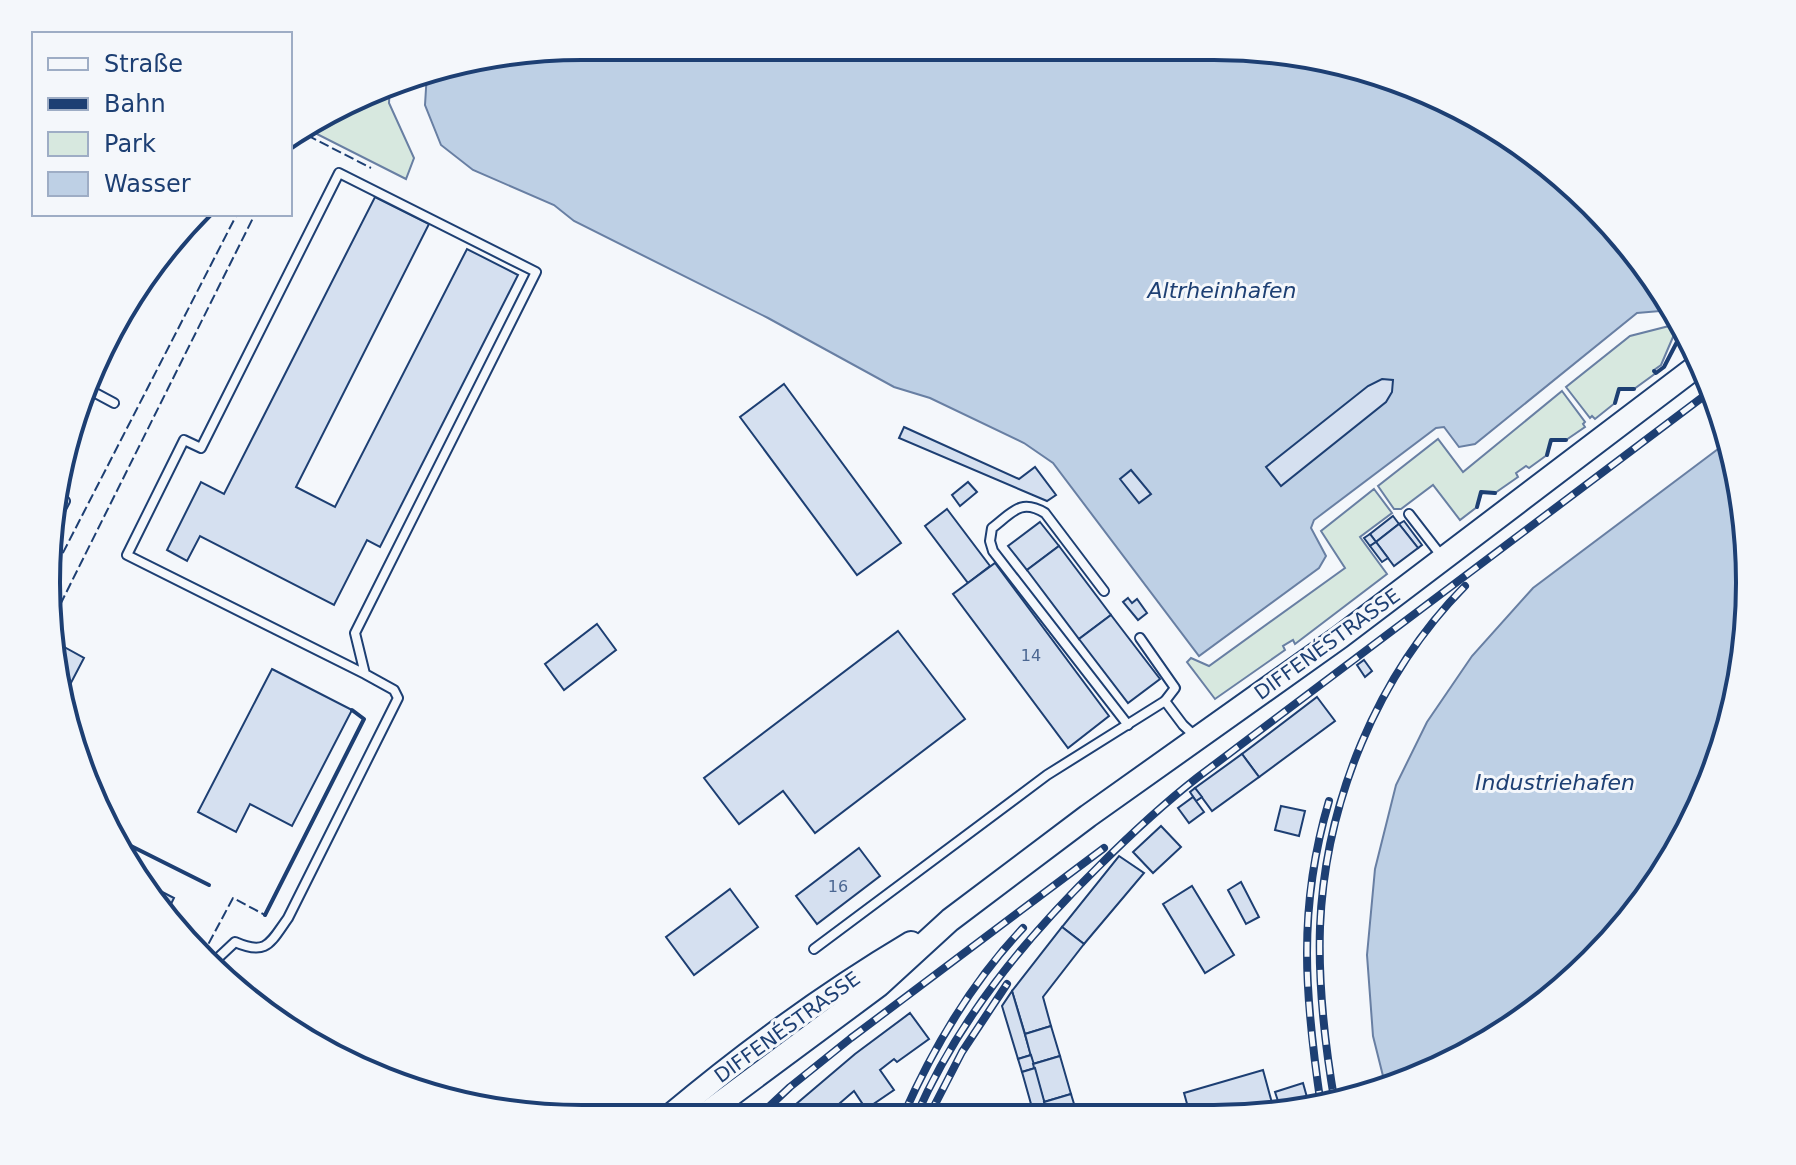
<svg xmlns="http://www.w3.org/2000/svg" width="1796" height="1165" viewBox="0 0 1796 1165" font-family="'DejaVu Sans',sans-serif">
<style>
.green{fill:#d7e8df;stroke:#687fa3;stroke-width:2}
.water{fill:#bed0e5;stroke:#687fa3;stroke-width:2}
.building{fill:#d5e0f0;stroke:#1d3f73;stroke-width:2}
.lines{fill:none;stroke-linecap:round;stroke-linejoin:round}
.service-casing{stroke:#1d3f73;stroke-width:12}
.secondary-casing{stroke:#1d3f73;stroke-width:26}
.service{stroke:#f4f7fb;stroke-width:8}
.secondary{stroke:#f4f7fb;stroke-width:22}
.rail-casing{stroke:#1d3f73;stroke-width:8}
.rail{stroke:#f4f7fb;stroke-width:5;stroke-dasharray:15;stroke-linecap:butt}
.fence{stroke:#1d3f73;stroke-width:2;stroke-dasharray:10 4;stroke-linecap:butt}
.wall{stroke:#1d3f73;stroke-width:4}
.labels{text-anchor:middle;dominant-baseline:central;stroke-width:6;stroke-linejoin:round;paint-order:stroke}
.number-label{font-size:16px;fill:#4b6792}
.street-label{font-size:20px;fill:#1d3f73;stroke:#f4f7fb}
.water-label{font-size:22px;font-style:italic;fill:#1d3f73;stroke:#f4f7fb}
.rim{fill:none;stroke:#1d3f73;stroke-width:4}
</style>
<rect width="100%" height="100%" fill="#f4f7fb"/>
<g class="green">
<polygon points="390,84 389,103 414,158 406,179 303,127"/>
<polygon points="1681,323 1688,334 1673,337 1661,365 1654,370 1656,373 1634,389 1619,389 1615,403 1595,419 1592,416 1590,418 1566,387 1630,336"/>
<polygon points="1562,391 1585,422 1583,424 1585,427 1566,440 1552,440 1547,455 1529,468 1526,466 1516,473 1518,477 1495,493 1482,493 1477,507 1460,520 1433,485 1401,509 1394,509 1378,486 1438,439 1463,472"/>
<polygon points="1374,489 1392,513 1360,537 1387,574 1295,644 1293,640 1283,646 1285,650 1215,699 1187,662 1191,658 1209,666 1345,568 1321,531"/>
</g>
<g class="water">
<polygon points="583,46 1284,51 1419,87 1567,179 1639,256 1673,310 1637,313 1475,444 1459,447 1444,427 1436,428 1314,520 1311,528 1326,556 1319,568 1199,656 1053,463 1024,443 930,398 894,387 768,318 574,221 554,205 473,170 441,145 425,105 427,72"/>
<polygon points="1730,440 1749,547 1745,652 1722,755 1678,850 1617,936 1540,1008 1450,1064 1386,1088 1373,1036 1367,955 1375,869 1396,785 1427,722 1472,656 1533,588"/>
</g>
<g class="building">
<polygon points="375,197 429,224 296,487 335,507 467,249 518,275 380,547 367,540 334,605 200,536 187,561 167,550 201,482 224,494"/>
<polygon points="1382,379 1393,380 1392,392 1386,402 1281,486 1266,467 1368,386"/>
<polygon points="784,384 901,543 857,575 740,417"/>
<polygon points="904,427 1019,479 1035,467 1056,495 1047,501 899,438"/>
<polygon points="1131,470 1151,494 1139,503 1120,479"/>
<polygon points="968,482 977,492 960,506 952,495"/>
<polygon points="947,509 990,566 968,583 925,526"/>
<polygon points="1393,516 1399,524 1376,542 1370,534"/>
<polygon points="1404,521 1422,545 1418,548 1399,524"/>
<polygon points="1040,522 1059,546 1027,570 1008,546"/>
<polygon points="1399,524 1418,548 1394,566 1376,542"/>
<polygon points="1370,534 1376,542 1370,546 1364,538"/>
<polygon points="1376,542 1388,558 1382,562 1370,546"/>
<polygon points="1059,546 1111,615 1079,639 1027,570"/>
<polygon points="995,563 1109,716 1068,748 953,594"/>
<polygon points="1128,598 1132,603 1137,599 1147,613 1138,620 1123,602"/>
<polygon points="1111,615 1160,679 1128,703 1079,639"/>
<polygon points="597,624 616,650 564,690 545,664"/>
<polygon points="898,631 965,719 815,833 783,791 739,824 704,778"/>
<polygon points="57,643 84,658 62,700"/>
<polygon points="1364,660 1372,671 1365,677 1357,665"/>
<polygon points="272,669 352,710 292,826 250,804 236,832 198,812"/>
<polygon points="1317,697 1335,721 1259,777 1242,754"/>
<polygon points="1242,754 1259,777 1212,811 1195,788"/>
<polygon points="1195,788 1202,797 1196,801 1190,792"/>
<polygon points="1193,797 1204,812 1189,823 1178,808"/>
<polygon points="1281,806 1305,811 1299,836 1275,830"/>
<polygon points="1161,826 1181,847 1153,873 1133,852"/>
<polygon points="859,848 880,876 817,924 796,896"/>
<polygon points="1119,856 1144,873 1084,944 1062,927"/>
<polygon points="135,878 174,898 166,914 136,880"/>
<polygon points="1241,882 1259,917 1246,924 1228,890"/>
<polygon points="1192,886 1234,955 1205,973 1163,904"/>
<polygon points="730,889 758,927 694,975 666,937"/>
<polygon points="1062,927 1084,944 1043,997 1051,1026 1025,1034 1012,991"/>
<polygon points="1012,991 1031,1055 1018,1059 1002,1006"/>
<polygon points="910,1013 929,1039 897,1062 894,1059 880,1070 894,1090 866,1109 854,1091 825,1116 821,1113 818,1116 782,1116 855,1054"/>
<polygon points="1051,1026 1060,1056 1033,1064 1025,1034"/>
<polygon points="1031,1055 1035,1068 1022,1072 1018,1059"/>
<polygon points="1060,1056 1071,1094 1044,1102 1033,1064"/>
<polygon points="1035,1068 1046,1108 1033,1111 1022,1072"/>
<polygon points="1263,1070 1272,1103 1222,1118 1191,1118 1184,1093"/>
<polygon points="1303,1083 1310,1108 1248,1118 1222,1118 1278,1101 1275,1092"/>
<polygon points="1071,1094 1078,1117 1049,1117 1044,1102"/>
<polygon points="885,1109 895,1115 895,1116 881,1116"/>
</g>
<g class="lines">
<defs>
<g id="service">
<polyline points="86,388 114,403"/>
<polyline points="1409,514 1443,558"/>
<polyline points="52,526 65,501"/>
<path d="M1104 591 1045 513C1020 498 1012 513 992 528L990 541 993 551 1128 725"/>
<polyline points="1140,638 1175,688 1165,701 1183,725 1197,738"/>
<polyline points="814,949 1047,775 1165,701"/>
<path d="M213 968 219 957 235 942C267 956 270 943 288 918L398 698 394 690 365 674 355 633 536 272 339 173 201 448 184 440 127 555 365 674"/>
</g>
<g id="secondary">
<path d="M671 1115C746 1052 827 993 911 943"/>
<polyline points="704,1115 879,985 950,920 1088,816 1340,637 1701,363"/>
</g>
</defs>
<use href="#service" class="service-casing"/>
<use href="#secondary" class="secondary-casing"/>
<use href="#service" class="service"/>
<use href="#secondary" class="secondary"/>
<defs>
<g id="rail">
<path d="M1335 1104C1325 1046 1318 986 1320 927 1325 803 1377 675 1465 586"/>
<path d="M1321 1106C1305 997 1297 909 1329 801"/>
<polyline points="759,1116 790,1087 851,1038 1104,848"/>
<path d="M903 1116C933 1048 972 982 1023 928"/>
<path d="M916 1116C959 1019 1023 941 1098 867 1130 835 1162 805 1198 777L1712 390"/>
<polyline points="929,1116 962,1052 1007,984"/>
</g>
</defs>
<use href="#rail" class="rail-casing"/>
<use href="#rail" class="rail"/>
<g class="fence">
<polyline points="290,145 297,130 371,168"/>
<polyline points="50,578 237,214"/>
<polyline points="54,617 255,214"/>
<polyline points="202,956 233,898 265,915"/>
</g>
<g class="wall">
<polyline points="1654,371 1656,373 1664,367 1679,338 1689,335"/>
<polyline points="1615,403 1619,389 1634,389"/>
<polyline points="1547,455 1551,440 1566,440"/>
<polyline points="1477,507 1481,492 1495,493"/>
<polyline points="117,839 209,885"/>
<polyline points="265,915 364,719 352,710"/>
</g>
</g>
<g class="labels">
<g class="number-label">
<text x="1031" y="655">14</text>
<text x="838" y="886">16</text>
</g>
<g class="street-label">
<text transform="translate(1327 644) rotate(-36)">DIFFENÉSTRASSE</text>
<text transform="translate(787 1027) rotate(-36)">DIFFENÉSTRASSE</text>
</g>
<g class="water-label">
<text x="1222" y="290">Altrheinhafen</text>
<text x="1555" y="782">Industriehafen</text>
</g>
</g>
<path d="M0 0H1796V1165H0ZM582 60H1214A522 522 0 0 1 1736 582V583A522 522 0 0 1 1214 1105H582A522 522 0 0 1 60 583V582A522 522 0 0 1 582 60Z" fill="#f4f7fb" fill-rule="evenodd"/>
<path class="rim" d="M582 60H1214A522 522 0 0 1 1736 582V583A522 522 0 0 1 1214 1105H582A522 522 0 0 1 60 583V582A522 522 0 0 1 582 60Z"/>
<rect x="32" y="32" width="260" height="184" fill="#f4f7fb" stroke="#9eadc5" stroke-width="2"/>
<rect x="48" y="58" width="40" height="12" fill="#f4f7fb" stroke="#9eadc5" stroke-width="2"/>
<text x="104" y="72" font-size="24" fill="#1d3f73">Straße</text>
<rect x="48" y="98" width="40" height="12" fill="#1d3f73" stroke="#9eadc5" stroke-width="2"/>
<text x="104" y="112" font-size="24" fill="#1d3f73">Bahn</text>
<rect x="48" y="132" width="40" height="24" fill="#d7e8df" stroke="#9eadc5" stroke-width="2"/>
<text x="104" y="152" font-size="24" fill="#1d3f73">Park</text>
<rect x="48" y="172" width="40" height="24" fill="#bed0e5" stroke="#9eadc5" stroke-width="2"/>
<text x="104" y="192" font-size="24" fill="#1d3f73">Wasser</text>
</svg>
